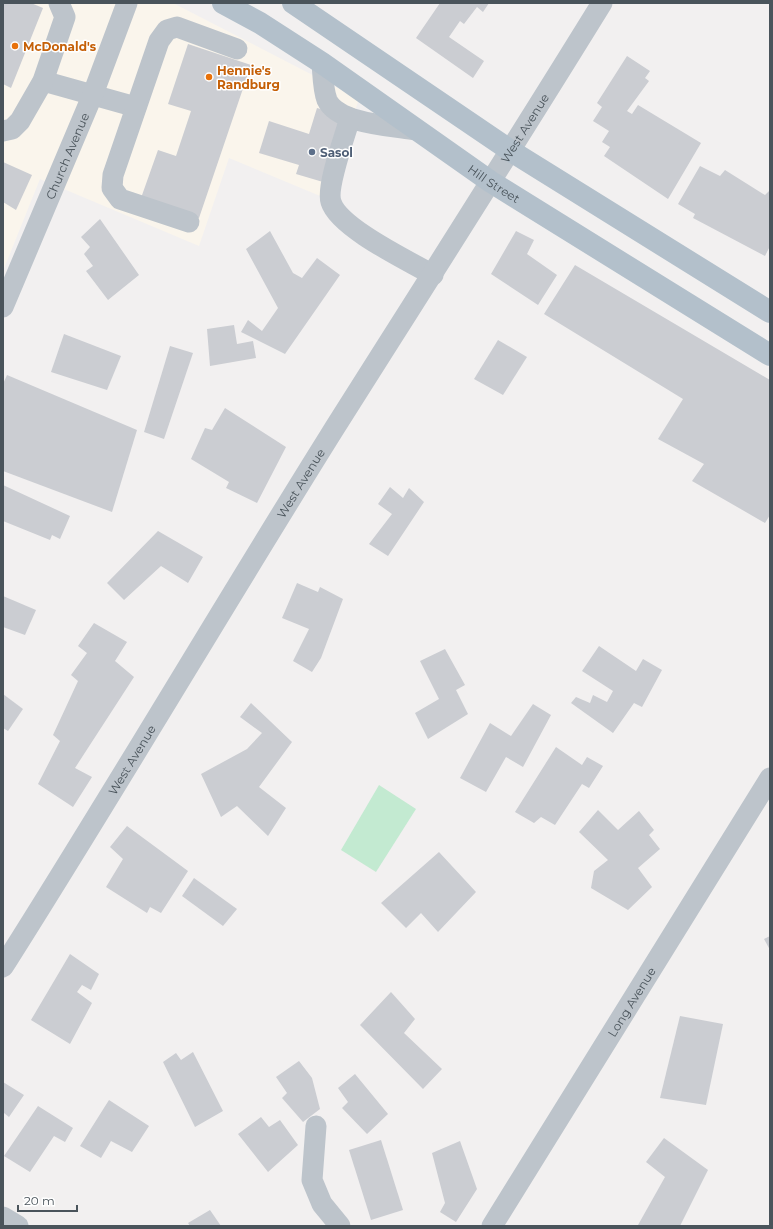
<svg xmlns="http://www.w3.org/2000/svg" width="773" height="1229" viewBox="0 0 773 1229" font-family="Montserrat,sans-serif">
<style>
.commercial{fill:#faf5ec}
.green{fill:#c3ead1}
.building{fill:#cbcdd2}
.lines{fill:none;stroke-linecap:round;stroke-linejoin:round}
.minor{stroke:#bdc4cb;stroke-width:21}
.major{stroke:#b3c0cb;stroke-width:22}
.food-dot{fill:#e8710a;stroke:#fff;stroke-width:1.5}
.service-dot{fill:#5c6f8a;stroke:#fff;stroke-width:1.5}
.labels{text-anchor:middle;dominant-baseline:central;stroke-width:3;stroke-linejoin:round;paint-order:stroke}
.food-label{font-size:12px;font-weight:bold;fill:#c56008;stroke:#fff;text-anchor:start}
.street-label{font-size:12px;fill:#4a545b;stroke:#fff}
.service-label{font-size:12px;font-weight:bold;fill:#4e5e75;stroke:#fff;text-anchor:start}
</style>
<rect width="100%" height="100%" fill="#f2f0f0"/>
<polygon class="commercial" points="3,3 173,3 359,99 325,198 229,158 199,246 40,179 3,271"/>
<polygon class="green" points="379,785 416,809 376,872 341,850"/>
<g class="building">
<polygon points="3,3 31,3 43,8 11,88 3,84"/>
<polygon points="440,3 489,3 483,12 477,7 464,24 460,21 449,37 484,61 473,78 416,38"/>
<polygon points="188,44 251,65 199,218 141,198 158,150 176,156 191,111 168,104"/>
<polygon points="627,56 650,71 645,78 649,81 627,111 632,114 638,105 701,143 668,199 604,156 610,147 602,142 609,131 593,121 602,107 597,103"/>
<polygon points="317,108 342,115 323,182 296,174 299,165 259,153 269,121 309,134"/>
<polygon points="3,162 32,175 16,210 3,202"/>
<polygon points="700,166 720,176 725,170 765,195 770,190 770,246 765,256 693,218 695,214 678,204"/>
<polygon points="100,219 139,275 108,300 86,271 93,266 84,254 90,247 81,237"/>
<polygon points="270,231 293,273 302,278 317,258 340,275 285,354 241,332 248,320 262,331 278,308 246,249"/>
<polygon points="516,231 534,240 527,254 557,275 538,305 491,274"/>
<polygon points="575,265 770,380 770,515 765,523 692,481 704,464 658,439 683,399 544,314"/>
<polygon points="234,325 237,344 253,341 256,358 210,366 207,329"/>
<polygon points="64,334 121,356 107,390 51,372"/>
<polygon points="498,340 527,357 503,395 474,379"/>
<polygon points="170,346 193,353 164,439 144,432"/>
<polygon points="7,375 137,430 112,512 3,471 3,384"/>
<polygon points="225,408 286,447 257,503 226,488 229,482 191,459 205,428 212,430"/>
<polygon points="3,485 70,516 60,539 52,535 50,540 3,521"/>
<polygon points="390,487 403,498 409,488 424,502 388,556 369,544 392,514 378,504"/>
<polygon points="158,531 203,557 188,583 161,566 124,600 107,583"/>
<polygon points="297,583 318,592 320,587 343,599 321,658 312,672 293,661 309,629 282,618"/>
<polygon points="3,596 36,610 25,635 3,627"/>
<polygon points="94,623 127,642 115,661 134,677 75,768 92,777 73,807 38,784 60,741 53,735 78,681 71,675 87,653 78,646"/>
<polygon points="599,646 636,671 643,659 662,670 642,707 634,703 613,733 571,703 576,697 590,703 593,695 607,702 613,691 582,671"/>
<polygon points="445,649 465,685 456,690 468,714 428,739 415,713 439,699 420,661"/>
<polygon points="3,694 23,709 8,731 3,728"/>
<polygon points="251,703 292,742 259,787 286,808 268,836 237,806 221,817 201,774 247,749 262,733 240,717"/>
<polygon points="533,704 551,715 523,767 506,757 486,792 460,778 490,723 511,736"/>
<polygon points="556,747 582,765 587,757 603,766 589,788 582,784 555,825 541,817 534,823 515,812"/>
<polygon points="598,810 618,830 639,811 654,830 649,835 660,849 638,868 652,887 628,910 591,888 594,871 608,860 579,832"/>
<polygon points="127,826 188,871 161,913 150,907 147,913 106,887 123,859 110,847"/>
<polygon points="439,852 476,892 438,932 421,913 406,928 381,903"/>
<polygon points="194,878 237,909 223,926 182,896"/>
<polygon points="770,936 770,950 764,939"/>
<polygon points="70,954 99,974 91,990 82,985 77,992 92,1003 70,1044 31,1020"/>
<polygon points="391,992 415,1019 404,1033 442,1069 423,1089 360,1025"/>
<polygon points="680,1016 723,1024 706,1105 660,1098"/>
<polygon points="193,1052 223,1111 195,1127 163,1062 176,1053 181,1060"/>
<polygon points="299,1061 312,1078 320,1109 303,1122 282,1098 287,1093 276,1077"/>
<polygon points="355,1074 388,1114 367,1134 342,1108 348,1102 338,1088"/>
<polygon points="3,1082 24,1095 9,1117 4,1113 3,1115"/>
<polygon points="109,1100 149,1126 132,1152 111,1141 101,1158 80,1146"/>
<polygon points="38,1106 73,1128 65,1142 54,1136 30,1172 4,1156"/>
<polygon points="261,1117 269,1127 280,1120 298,1145 268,1172 238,1134"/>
<polygon points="664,1138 708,1170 680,1226 640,1226 638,1225 665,1177 646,1162"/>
<polygon points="381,1140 403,1210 371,1220 349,1150"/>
<polygon points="460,1141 477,1189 456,1222 440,1212 445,1203 432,1153"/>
<polygon points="210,1210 221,1226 190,1226 188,1223"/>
</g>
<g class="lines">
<g class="minor">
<path d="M322 63C323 75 323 90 327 100 338 124 393 126 416 130"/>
<polyline points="43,81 136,107"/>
<path d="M350 118C345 136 326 187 331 202 339 228 409 261 433 275"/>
<polyline points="3,131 12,129 20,121 43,81 65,17 59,3"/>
<polyline points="189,222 120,199 112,188 113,175 159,41 167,30 177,27 237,49"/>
<path id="s1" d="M3 307 93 94 127 3"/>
<path id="s2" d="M3 967C114 792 219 613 329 437 420 293 512 149 602 3"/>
<polyline points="316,1126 312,1180 322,1204 340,1226"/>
<polyline points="3,1217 18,1226"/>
<path id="s3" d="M492 1226 770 778"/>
</g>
<g class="major">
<path id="s4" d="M223 3 260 23 322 63 491 182 770 355"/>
<polyline points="293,3 511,151 770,312"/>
</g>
</g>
<g class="food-dot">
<circle cx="15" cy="46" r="4"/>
<circle cx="209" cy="77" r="4"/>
</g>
<circle class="service-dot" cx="312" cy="152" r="4"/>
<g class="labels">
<g class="food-label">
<text x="23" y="46">McDonald's</text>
<text x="217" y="70">Hennie's<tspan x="217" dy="14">Randburg</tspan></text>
</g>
<g class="street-label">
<text stroke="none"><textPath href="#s2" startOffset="988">West Avenue</textPath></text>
<text stroke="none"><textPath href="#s1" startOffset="164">Church Avenue</textPath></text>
<text stroke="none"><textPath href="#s4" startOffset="326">Hill Street</textPath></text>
<text stroke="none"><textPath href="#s2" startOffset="568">West Avenue</textPath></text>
<text stroke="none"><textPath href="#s2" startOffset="244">West Avenue</textPath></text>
<text stroke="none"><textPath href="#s3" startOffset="264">Long Avenue</textPath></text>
</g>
<g class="service-label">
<text x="320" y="152">Sasol</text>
</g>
</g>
<rect width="773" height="1229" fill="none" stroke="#4a545b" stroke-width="8"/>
<path d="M18 1205v6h59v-6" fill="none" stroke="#4a545b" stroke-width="2"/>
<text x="24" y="1205" font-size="12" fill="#4a545b" stroke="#ffffff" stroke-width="3" paint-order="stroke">20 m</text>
</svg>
